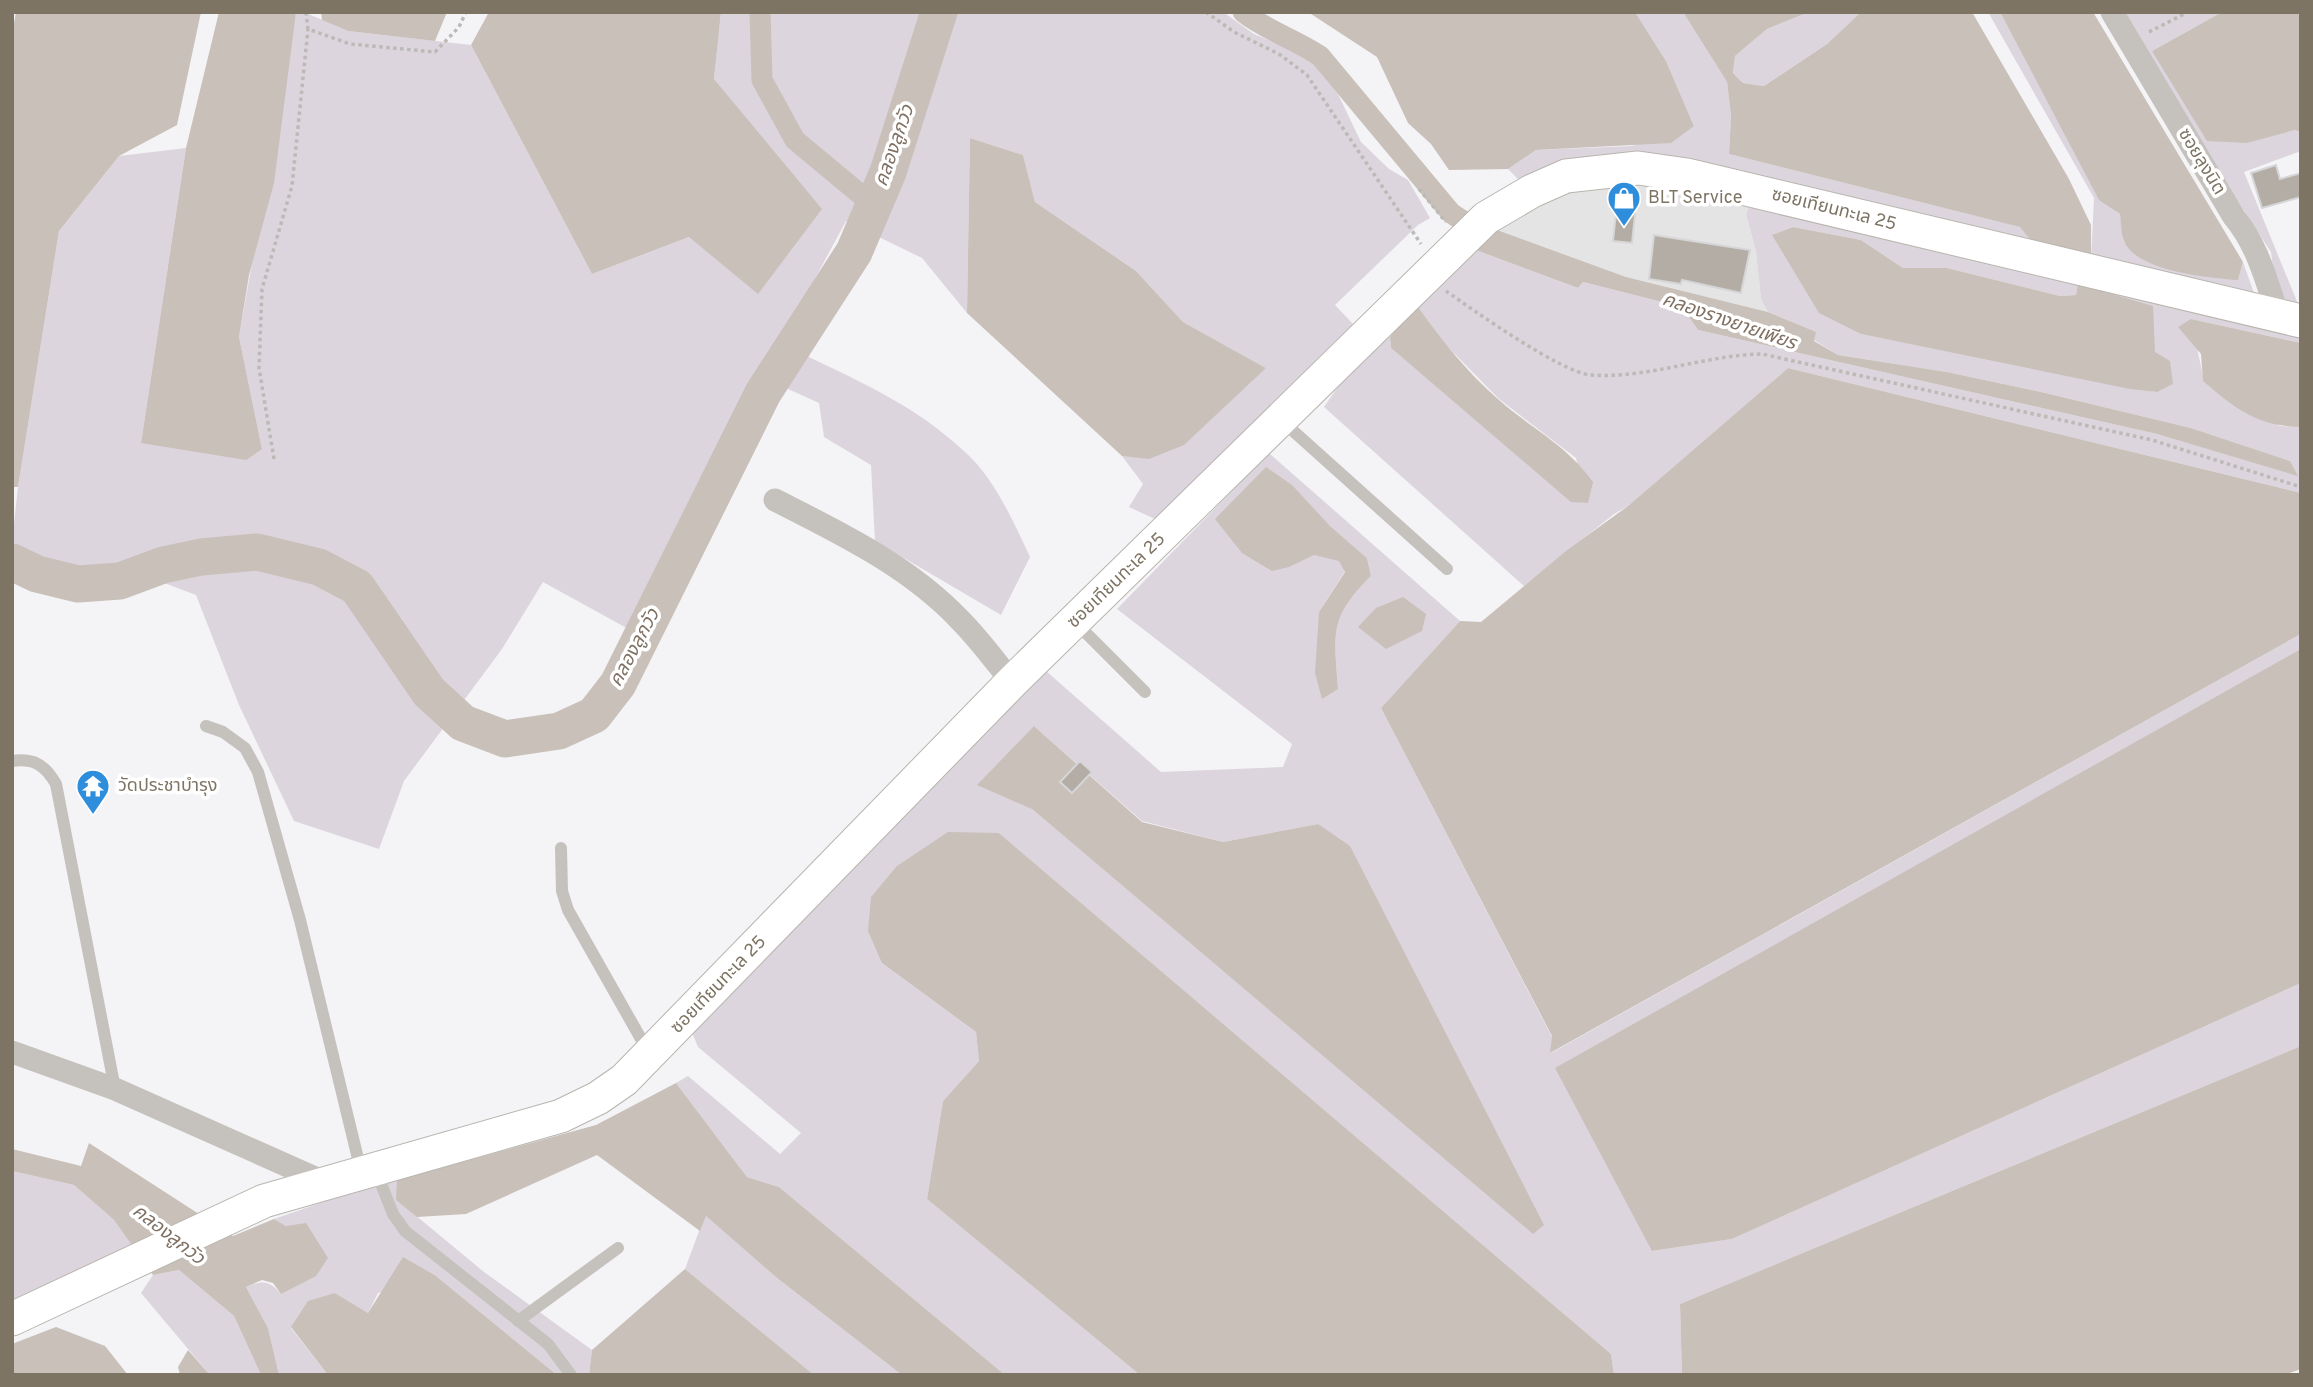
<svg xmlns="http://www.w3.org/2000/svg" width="2313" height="1387" viewBox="0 0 2313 1387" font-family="Overpass,'Noto Sans Thai',sans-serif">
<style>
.built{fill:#e5e4e4}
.green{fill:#dcd5dd;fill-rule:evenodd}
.water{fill:#c8c0b9}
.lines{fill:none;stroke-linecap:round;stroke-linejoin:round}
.canal{stroke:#c8c0b9;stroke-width:21}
.river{stroke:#c8c0b9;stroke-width:37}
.building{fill:#b3ada5;stroke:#d6d6d8;stroke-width:2}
.secondary-casing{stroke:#b8b5ae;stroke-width:35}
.path{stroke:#bcbab6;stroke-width:3.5;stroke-dasharray:3.5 3.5;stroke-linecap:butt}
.lane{stroke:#c5c2bd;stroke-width:12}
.street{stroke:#c5c2bd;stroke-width:23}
.secondary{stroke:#fff;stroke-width:33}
.labels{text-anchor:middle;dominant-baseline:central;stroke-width:7;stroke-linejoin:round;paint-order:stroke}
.street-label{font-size:18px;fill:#7d7463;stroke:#fff}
.poi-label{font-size:18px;fill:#7d7463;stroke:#fff;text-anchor:start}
.water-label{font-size:19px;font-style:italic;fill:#7f7063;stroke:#fff}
</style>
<rect width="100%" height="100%" fill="#f4f3f6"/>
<polygon class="built" points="1632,183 1684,189 1750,204 1746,214 1756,251 1761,299 1768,312 1626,277 1497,230 1536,203 1570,189"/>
<g class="green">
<path d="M296 12H304L348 31 471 45 592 274 689 237 757 133 714 79 721 12H1223L1254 34 1307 56 1338 94 1361 142 1389 169 1408 180 1430 218 1418 225 1335 305 1355 326 1155 519 1129 507 1143 484 1122 456 1149 458 1266 368 1183 322 1136 271 1035 202 1023 155 970 138 967 313 922 258 846 221 797 312 809 357C867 385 917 407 965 452 995 479 1013 521 1030 557L1001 615 875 541 871 465 824 437 819 403 764 378 632 631 543 582 502 649 404 781 379 849 294 821 239 705 196 595 135 572C103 586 66 576 33 569L12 542 18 487 59 231 119 156 186 148 141 443 262 449 239 337Z"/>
<polygon points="1635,12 1683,12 1727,82 1731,116 1729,154 2021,227 2039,250 1659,161 1523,184 1508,169 1536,150 1632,146 1694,126 1666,61"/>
<polygon points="1809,12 1861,12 1827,44 1764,86 1743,83 1733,73 1735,56 1767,29"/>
<polygon points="1988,12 2000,12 2099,199 2120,214 2124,242 2238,280 2243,262 2254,293 2175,279 2091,259 2094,198"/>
<polygon points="2125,12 2222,12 2152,51 2246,143 2295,130 2301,132 2301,151 2244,172 2300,309 2277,297 2271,252 2231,191"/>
<path d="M1750 204 2301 330V343L2191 319 2204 381 2280 426 2301 427V493L1788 368 1628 506 1614 514 1524 586 1324 407 1360 355 1390 337 1391 348 1571 501 1588 503 1576 458 1499 399 1440 339 1417 305 1473 249 1578 288 1583 282 1682 307 1698 330 2157 434 2297 475 2290 461 2191 428 2041 392 1947 372 1838 355 1814 340 1815 332 1768 312 1761 299 1756 251 1746 214ZM1793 227 1861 240 1903 268H1947L2060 296 2076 295 2078 285 2155 352 2156 392 1861 334 1793 265 1773 235Z"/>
<path d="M1269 453 1460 621 1381 708 1552 1037 1551 1053 2301 634V651L1652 1251 1732 1239 2301 983V1046L1680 1304 1682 1375H1614L1611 1354 999 833 882 963 976 1032 979 1061 943 1101 927 1199 1140 1375H1005L779 1187 747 1177 676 1083 688 1076 780 1154 801 1133 698 1047 692 1032 1046 671 1161 772 1283 767 1292 744 1117 609ZM1329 525 1367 558 1371 576C1329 618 1334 632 1338 689L1319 612 1345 571 1339 560 1314 555ZM1034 726 1142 821 1223 842 1318 824 1534 1234 1032 809Z"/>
<polygon points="12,1171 74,1185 114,1220 132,1245 12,1301"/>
<path d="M397 1180V1200L484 1272 592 1350 589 1375H557L436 1276 378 1293 368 1313 335 1293 291 1328 328 1375H279L268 1328 246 1287C263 1280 269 1280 281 1294L286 1226 274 1219 372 1185Z"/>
<polygon points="705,1215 777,1278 902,1375 814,1375 685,1269"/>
<polygon points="179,1270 234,1316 261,1375 210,1375 141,1293 153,1275"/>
</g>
<g class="water">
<polygon points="16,12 201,12 177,125 119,156 59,231 18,487 12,487 12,35"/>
<polygon points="219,12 296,12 274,183 249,275 239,337 262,449 246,460 141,443 186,148"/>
<polygon points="321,12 447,12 435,41 348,31 322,20"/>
<polygon points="489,12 721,12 714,79 822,209 758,294 689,237 592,274 471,45"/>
<polygon points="1308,12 1635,12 1666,61 1694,126 1671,143 1536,150 1508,169 1449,170 1431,144 1408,123 1377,57"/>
<polygon points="1683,12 1809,12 1767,29 1735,56 1733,73 1743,83 1764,86 1827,44 1861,12 1972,12 2069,179 2091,225 2091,259 2039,250 2020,227 1729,154 1731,116 1727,82"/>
<path d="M2000 12H2093L2243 262 2238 280C2208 278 2136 271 2124 241 2121 233 2121 222 2120 214L2099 200Z"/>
<polygon points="2222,12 2301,12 2301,132 2295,130 2247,143 2207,141 2152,51"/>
<polygon points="970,138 1023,155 1035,202 1136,271 1183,322 1266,368 1184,445 1149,459 1122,456 967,313"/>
<polygon points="1793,227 1861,240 1903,268 1947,268 2060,296 2076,295 2078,284 2153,306 2155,352 2170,361 2173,384 2157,392 2130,389 1861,334 1819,313 1772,235"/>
<polygon points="1497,230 1626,277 1768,312 1816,332 1814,341 1838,355 1947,372 2041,392 2191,428 2290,461 2298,476 2157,434 1698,330 1682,307 1583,282 1578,288 1473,249"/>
<path d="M1417 305C1440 339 1467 372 1499 400 1532 429 1567 445 1593 482L1588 503 1571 502 1391 348 1390 337Z"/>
<path d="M2191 319 2301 343V427C2256 426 2236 409 2203 381L2201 354 2178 327Z"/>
<polygon points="1788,368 2301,493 2301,634 1550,1053 1552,1036 1381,708 1460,621 1481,622 1566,551 1628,506"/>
<path d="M1266 467 1292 485 1329 525 1367 558 1371 576C1329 618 1334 632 1338 689L1322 699 1315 673 1319 612 1345 572 1339 561 1314 555 1289 567 1272 571 1242 553 1215 519Z"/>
<polygon points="12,542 33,569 77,578 119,579 135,572 158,580 120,590 70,590 12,571"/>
<polygon points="1403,597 1426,614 1422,631 1386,649 1358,627 1376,608"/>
<polygon points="2301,649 2301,983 1732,1239 1652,1251 1555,1068"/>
<polygon points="1034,726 1142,822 1223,842 1318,824 1350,846 1544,1225 1533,1234 1032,809 977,785"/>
<polygon points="948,832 999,833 1611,1354 1614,1375 1140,1375 927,1199 943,1101 979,1061 976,1032 882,963 868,931 871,897 897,866"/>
<polygon points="2301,1046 2301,1369 2284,1375 1682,1375 1680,1304"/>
<polygon points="676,1083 747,1177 779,1187 1005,1375 902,1375 777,1278 706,1216 700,1231 597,1155 466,1214 417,1217 396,1200 397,1180 596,1125"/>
<polygon points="89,1143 233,1236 274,1219 286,1226 306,1223 328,1258 316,1276 281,1294 273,1283 262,1280 246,1287 268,1328 279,1375 261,1375 234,1316 179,1270 153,1275 114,1220 74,1185 12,1171 12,1149 81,1166"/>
<polygon points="403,1257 436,1276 557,1375 328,1375 291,1327 308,1301 335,1293 368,1313"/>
<polygon points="685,1269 814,1375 589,1375 592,1350"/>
<polygon points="56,1327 105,1346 128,1375 12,1375 12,1344"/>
<polygon points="188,1350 210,1375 180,1375 178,1367"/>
</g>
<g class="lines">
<g class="canal">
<polyline points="760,12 762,80 795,140 872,204"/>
<path d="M1243 12C1267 31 1295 39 1320 56L1451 213 1484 235"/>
</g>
<polyline class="river" points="12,562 37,574 78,584 120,581 163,565 201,557 257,552 319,567 357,587 429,692 463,723 505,739 559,731 594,715 618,684 763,393 854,252 888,172 939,12"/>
</g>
<g class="building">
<polygon points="2276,165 2280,179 2301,173 2301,197 2262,208 2251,173"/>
<polygon points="1616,213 1635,214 1632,243 1613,241"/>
<polygon points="1654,235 1750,250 1741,293 1682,280 1681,284 1649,279"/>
<polygon points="1080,761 1092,772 1072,793 1060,782"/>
</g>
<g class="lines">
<defs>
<polyline id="secondary" points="12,1319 264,1201 561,1116 598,1098 624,1080 1012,682 1486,218 1532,191 1566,176 1638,168 1687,175 2301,321"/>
</defs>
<use href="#secondary" class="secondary-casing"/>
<g class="path">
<polyline points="306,12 308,29 350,44 435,52 459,27 466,12"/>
<polyline points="1206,12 1234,32 1279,54 1307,75 1421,244"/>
<polyline points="2149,32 2188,12"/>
<polyline points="1419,189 1446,222"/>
<path d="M1446 291C1473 310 1562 373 1591 375 1648 379 1705 355 1762 354L2152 440 2301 487"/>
<polyline points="274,459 259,368 262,289 292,186 308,29"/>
</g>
<g class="lane">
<polyline points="1282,421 1447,569"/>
<polyline points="1076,623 1145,692"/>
<polyline points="206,726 223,732 245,748 258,772 300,920 361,1171"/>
<path d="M12 761C34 758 45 765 56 784L115 1089"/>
<polyline points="561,848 562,891 568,910 649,1053"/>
<polyline points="376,1171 393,1214 405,1231 548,1344 571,1375"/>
<polyline points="518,1321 618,1248"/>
</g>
<g class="street">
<path d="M2112 12 2234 217C2258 246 2266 280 2278 315"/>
<path d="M775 500C840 533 909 566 960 620 979 639 995 661 1012 682"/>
<polyline points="12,1052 115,1089 324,1182"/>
</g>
<use href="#secondary" class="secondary"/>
</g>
<defs>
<symbol id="shop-pin" viewBox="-11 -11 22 30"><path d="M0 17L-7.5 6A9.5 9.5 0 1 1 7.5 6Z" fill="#2f8edb" stroke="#fff"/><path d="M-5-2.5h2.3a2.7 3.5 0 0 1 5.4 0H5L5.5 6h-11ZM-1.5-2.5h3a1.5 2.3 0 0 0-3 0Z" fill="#fff"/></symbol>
<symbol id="temple-pin" viewBox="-11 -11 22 30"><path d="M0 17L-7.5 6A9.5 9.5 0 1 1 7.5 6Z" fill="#2f8edb" stroke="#fff"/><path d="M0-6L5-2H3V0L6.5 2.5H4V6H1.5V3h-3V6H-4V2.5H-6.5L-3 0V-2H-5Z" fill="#fff"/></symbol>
</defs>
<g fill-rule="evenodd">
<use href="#shop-pin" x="1605" y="179" width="38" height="52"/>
<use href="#temple-pin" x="74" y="767" width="38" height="52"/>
</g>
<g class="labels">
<g class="street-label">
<text transform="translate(2201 162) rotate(59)">ซอยลุงนิต</text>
<text transform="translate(1834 210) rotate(14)">ซอยเทียนทะเล 25</text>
<text transform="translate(1117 581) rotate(-44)">ซอยเทียนทะเล 25</text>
<text transform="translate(719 985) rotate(-46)">ซอยเทียนทะเล 25</text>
</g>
<g class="poi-label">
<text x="1648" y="198">BLT Service</text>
<text x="118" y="786">วัดประชาบํารุง</text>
</g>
<g class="water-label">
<text transform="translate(895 146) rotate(-71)">คลองลูกวัว</text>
<text transform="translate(1729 322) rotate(19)">คลองรางยายเพียร</text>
<text transform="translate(635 648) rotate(-62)">คลองลูกวัว</text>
<text transform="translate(168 1235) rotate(38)">คลองลูกวัว</text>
</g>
</g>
<rect width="2313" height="1387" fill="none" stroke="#7d7463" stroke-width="28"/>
</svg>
